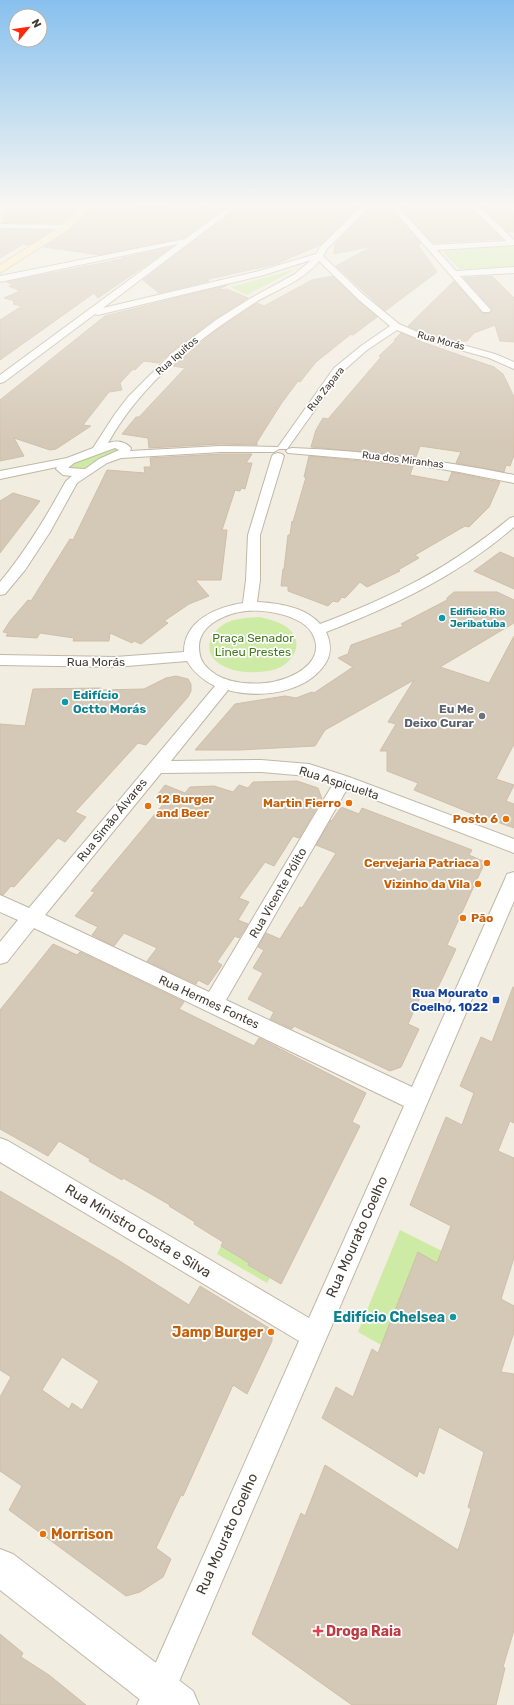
<svg xmlns="http://www.w3.org/2000/svg" width="514" height="1705" viewBox="0 0 514 1705" font-family="Rubik,sans-serif">
<style>
.green{fill:#ceeba5}
.building{fill:#d4c8b6;stroke:#d0bfa8;fill-rule:evenodd}
.lines{fill:none;stroke-linecap:round;stroke-linejoin:round}
.minor-casing{stroke:#c1b7a6;stroke-width:2}
.tertiary-casing{stroke:#c1b7a6;stroke-width:2}
.secondary-casing{stroke:#dac38e;stroke-width:2}
.minor{fill:#fff;fill-rule:evenodd}
.tertiary{fill:#fff;fill-rule:evenodd}
.secondary{fill:#ffedbe;fill-rule:evenodd}
.culture-dot{fill:#0f9aa8;stroke:#fff;stroke-width:1.5}
.worship-dot{fill:#6b7280;stroke:#fff;stroke-width:1.5}
.food-dot{fill:#e8710a;stroke:#fff;stroke-width:1.5}
.transit-dot{fill:#1a4fb4;stroke:#fff;stroke-width:1.5}
.health-dot{fill:#e0444e;stroke:#fff;stroke-width:1.5}
.labels{text-anchor:middle;dominant-baseline:central;stroke-width:3.5;stroke-linejoin:round;paint-order:stroke}
.far-street-label{font-size:10px;fill:#443c32;stroke:#fff}
.far-culture-label{font-size:10px;font-weight:bold;fill:#0d838f;stroke:#fff;text-anchor:start}
.park-label{font-size:12px;fill:#457a21;stroke:#fff}
.street-label{font-size:12px;fill:#443c32;stroke:#fff}
.culture-label{font-size:12px;font-weight:bold;fill:#0d838f;stroke:#fff;text-anchor:start}
.worship-label{font-size:12px;font-weight:bold;fill:#5b616d;stroke:#fff;text-anchor:end}
.food-label{font-size:12px;font-weight:bold;fill:#c56008;stroke:#fff;text-anchor:end}
.transit-label{font-size:12px;font-weight:bold;fill:#164399;stroke:#fff;text-anchor:end}
.near-street-label{font-size:14px;fill:#443c32;stroke:#fff}
.near-culture-label{font-size:14px;font-weight:bold;fill:#0d838f;stroke:#fff;text-anchor:end}
.near-food-label{font-size:14px;font-weight:bold;fill:#c56008;stroke:#fff;text-anchor:end}
.near-health-label{font-size:14px;font-weight:bold;fill:#be3a42;stroke:#fff;text-anchor:start}
</style>
<rect width="100%" height="100%" fill="#f2ede1"/>
<g class="green">
<polygon points="514,245 514,267 459,269 443,252 449,249"/>
<polygon points="300,267 247,295 230,287 275,275"/>
<path d="M118 447 119 451 97 460 87 467 80 471 70 470 69 467 71 464C87 459 102 451 118 447Z"/>
<path d="M259 617C264 618 269 619 274 621 298 628 305 649 284 665 275 671 264 672 255 672 242 673 227 670 217 662 202 649 211 631 226 623 236 618 248 618 259 617Z"/>
<polygon points="400,1230 442,1251 437,1263 418,1253 399,1355 358,1332"/>
<polygon points="221,1246 249,1263 248,1265 270,1278 267,1283 217,1254"/>
</g>
<g class="building">
<polygon points="7,206 81,206 62,223 3,223"/>
<polygon points="95,206 192,208 227,206 184,238 100,255 44,247 70,230"/>
<polygon points="239,206 360,206 320,245 276,264 205,280 209,281 159,293 143,280"/>
<polygon points="371,206 389,206 421,244 417,244 437,272 385,311 336,266 373,246 334,254 335,244"/>
<polygon points="399,206 470,206 502,239 433,243"/>
<polygon points="481,206 507,206 514,213 514,232 508,232"/>
<polygon points="1,230 52,230 29,245 23,244 0,258"/>
<polygon points="172,247 98,298 94,293 0,360 0,320 22,306 13,304 16,302 13,302 15,301 4,298 20,291 9,286 13,285 7,282 127,258 122,258"/>
<polygon points="333,276 377,317 353,335 351,334 316,362 300,382 298,381 281,404 257,442 257,445 220,444 149,448 148,438 122,434 136,417 139,417 185,368 173,366 214,332 257,303 264,306 312,280"/>
<polygon points="492,276 514,298 514,342 500,341 495,325 474,333 467,341 453,341 420,332 408,326 454,281 482,313 490,313 492,309 464,278"/>
<polygon points="227,285 218,290 227,289 248,298 215,319 171,352 159,363 144,361 135,370 133,369 120,383 122,390 109,392 83,425 91,426 56,449 50,450 14,438 24,456 0,461 0,400 105,316"/>
<polygon points="401,333 420,340 416,340 494,367 503,374 514,397 514,455 510,466 506,465 504,472 456,463 461,452 420,446 416,457 311,447 316,430 323,418 328,419 381,357 379,356 396,340 394,340"/>
<polygon points="220,454 252,454 246,463 252,463 245,489 241,488 240,491 235,490 222,530 227,530 221,580 195,580 209,596 189,604 164,621 168,623 141,644 134,641 132,643 110,633 109,641 73,641 74,638 40,633 37,638 6,636 8,633 3,632 10,621 28,600 31,601 70,539 73,540 107,470 145,473 144,467 151,467 150,458"/>
<polygon points="309,456 413,466 410,475 448,482 452,472 500,482 489,507 469,527 465,526 415,555 419,558 398,570 400,571 367,587 360,582 345,598 342,597 338,602 333,601 328,606 288,591 288,586 281,586 283,569 284,569 288,535 290,535 292,521 293,522 306,477 304,477"/>
<polygon points="13,493 40,501 0,553 0,501"/>
<polygon points="500,552 514,558 514,589 474,571"/>
<polygon points="454,592 497,592 514,600 514,623 440,667 489,683 514,636 514,744 496,779 514,785 506,801 514,804 514,828 497,822 493,822 414,790 418,783 387,771 387,751 380,751 396,724 388,722 414,680 325,730 315,746 239,750 195,750 235,704 285,696 296,698 312,692 314,693 353,667 338,658 348,654 351,645 404,626 401,624 447,600 447,598"/>
<polygon points="176,676 188,679 191,684 191,691 188,697 146,745 138,743 75,812 86,817 65,842 58,838 14,887 11,886 3,895 0,894 0,724 25,726 33,689 101,688 101,690 144,689 166,678"/>
<polygon points="297,781 318,788 322,799 299,838 293,836 274,866 265,862 239,898 249,902 238,920 248,924 239,938 235,936 217,962 222,965 208,985 198,980 196,984 147,961 157,948 124,933 114,946 92,935 98,927 75,916 95,892 91,891 165,802 155,798 165,785 185,793 190,787 214,786 233,792 239,785 248,788 253,782"/>
<polygon points="341,807 359,814 362,808 472,850 469,855 485,862 447,945 456,949 443,977 434,995 423,991 408,1024 419,1029 401,1067 390,1071 294,1026 292,1029 270,1019 274,1012 248,999 263,973 253,968 264,950 258,947 266,933 280,939 300,907 302,908 336,853 316,845 331,820 331,822"/>
<polygon points="53,944 77,955 80,952 184,1002 179,1009 254,1046 259,1038 366,1093 352,1122 360,1126 281,1284 248,1265 249,1263 221,1246 223,1242 194,1224 195,1222 169,1206 170,1205 123,1178 122,1180 89,1161 90,1159 59,1141 48,1156 0,1129 0,1010"/>
<polygon points="513,987 514,987 514,1123 510,1121 498,1151 514,1158 514,1258 501,1299 514,1306 514,1332 501,1372 514,1374 514,1630 503,1667 505,1668 496,1705 352,1705 252,1634 301,1513 305,1516 325,1465 458,1550 471,1509 468,1507 484,1452 439,1427 424,1474 419,1471 417,1477 322,1418 336,1387 353,1397 372,1349 378,1353 418,1252 437,1263 451,1226 410,1205 446,1117 462,1125 474,1093 460,1086 481,1037 492,1042"/>
<path d="M0 1191 118 1260 189 1305 200 1286 269 1328 272 1336V1341L247 1394 233 1385 183 1496 181 1495 156 1548 171 1559 163 1577 140 1592 126 1596 9 1510 22 1486 0 1471V1397L11 1377 0 1370ZM62 1357 99 1381 82 1410 72 1403 69 1409 42 1390Z"/>
<polygon points="0,1634 23,1653 21,1657 49,1675 86,1705 0,1705"/>
</g>
<g class="lines">
<defs>
<g id="minor">
<path d="M230 206H238L103 308 259 271 316 254 321 246 362 206H370L327 249 323 256 365 296 399 324 420 333 495 354 514 362V369L489 358 414 337 397 330 367 350 342 372 287 449H279L274 452H220L121 458 107 463 77 483 50 532 25 570 5 594 0 595V582C26 551 46 517 66 481L72 476 63 475 56 469 57 467 0 479V471L67 458 93 448 115 414 128 397 172 353 216 320 251 298 295 274 311 260 264 275 98 315 95 314 4 382 0 383V375L178 244 0 282V276L185 239ZM319 261 359 300 390 326 361 346 334 368 278 447 220 446 130 451 131 448C125 441 116 440 108 443 142 382 198 339 256 302 278 289 303 281 319 261ZM115 448 119 450 99 459 85 469 68 468 74 463Z"/>
<polygon points="390,206 397,206 433,245 506,241 471,206 479,206 514,240 514,245 437,250 456,271 514,267 514,273 460,276 489,308 491,310 489,312 483,312"/>
<polygon points="0,224 66,225 70,227 66,229 0,228"/>
<path d="M292 448C367 451 441 460 514 475V483L459 472 404 463 288 453 286 451 288 449Z"/>
<path d="M278 453 282 454 284 456 260 535V580L257 602C277 603 306 607 320 624 392 597 450 568 510 518L514 517V527C457 576 395 605 326 632 331 643 332 653 325 664 306 693 259 699 228 690L171 761 261 760 309 764 349 777 514 839V853L347 789 226 1000 412 1087 505 879 507 874 514 872V901L169 1705H137L299 1341 0 1162V1138L8 1141 309 1318 404 1106 34 928 7 962 0 964V942L18 920 0 912V895L29 908 215 686C203 680 194 673 187 661L115 667 0 665V655L115 657 184 652C184 620 217 607 243 603L246 580 248 535 272 456 274 454ZM246 611C265 609 302 615 312 633 329 664 288 681 265 683 244 685 218 682 204 664 200 659 199 652 199 646 200 624 227 613 246 611ZM261 772 308 776 333 784 209 992 45 915 161 773Z"/>
</g>
<polygon id="tertiary" points="0,1549 13,1554 193,1691 199,1705 147,1705 0,1590"/>
<polygon id="secondary" points="84,206 94,206 69,229 0,273 0,265 63,225"/>
</defs>
<use href="#minor" class="minor-casing"/>
<use href="#tertiary" class="tertiary-casing"/>
<use href="#secondary" class="secondary-casing"/>
<use href="#minor" class="minor"/>
<use href="#tertiary" class="tertiary"/>
<use href="#secondary" class="secondary"/>
</g>
<linearGradient id="sky" x2="0" y2="1"><stop stop-color="#87c0ee"/><stop offset="0.46" stop-color="#f9f7f2"/><stop offset="1" stop-color="#f9f7f2" stop-opacity="0"/></linearGradient>
<rect width="514" height="445" fill="url(#sky)"/>
<g class="culture-dot">
<circle cx="442" cy="618" r="4"/>
<circle cx="65" cy="702" r="4"/>
<circle cx="453" cy="1317" r="4"/>
</g>
<circle class="worship-dot" cx="482" cy="716" r="4"/>
<g class="food-dot">
<circle cx="349" cy="803" r="4"/>
<circle cx="148" cy="806" r="4"/>
<circle cx="506" cy="819" r="4"/>
<circle cx="487" cy="863" r="4"/>
<circle cx="478" cy="884" r="4"/>
<circle cx="463" cy="918" r="4"/>
<circle cx="271" cy="1332" r="4"/>
<circle cx="43" cy="1534" r="4"/>
</g>
<rect class="transit-dot" x="492" y="996" width="8" height="8" rx="2"/>
<path class="health-dot" d="M316 1625h4v4h4v4h-4v4h-4v-4h-4v-4h4z"/>
<g class="labels">
<g class="far-street-label">
<text transform="translate(441 341) rotate(15)">Rua Morás</text>
<text transform="translate(177 356) rotate(-41)">Rua Iquitos</text>
<text transform="translate(326 389) rotate(-52)">Rua Zapara</text>
<text transform="translate(403 460) rotate(7)">Rua dos Miranhas</text>
</g>
<g class="far-culture-label">
<text x="450" y="612">Edificio Rio<tspan x="450" dy="12">Jeribatuba</tspan></text>
</g>
<g class="park-label">
<text x="253" y="638">Praça Senador<tspan x="253" dy="14">Lineu Prestes</tspan></text>
</g>
<g class="street-label">
<text x="96" y="662">Rua Morás</text>
<text transform="translate(339 783) rotate(18)">Rua Aspicuelta</text>
<text transform="translate(112 820) rotate(-51)">Rua Simão Álvares</text>
<text transform="translate(278 893) rotate(-60)">Rua Vicente Pólito</text>
<text transform="translate(209 1002) rotate(25)">Rua Hermes Fontes</text>
</g>
<g class="culture-label">
<text x="73" y="695">Edifício<tspan x="73" dy="14">Octto Morás</tspan></text>
</g>
<g class="worship-label">
<text x="474" y="709">Eu Me<tspan x="474" dy="14">Deixo Curar</tspan></text>
</g>
<g class="food-label">
<text x="156" y="799" text-anchor="start">12 Burger<tspan x="156" dy="14">and Beer</tspan></text>
<text x="341" y="803">Martin Fierro</text>
<text x="498" y="819">Posto 6</text>
<text x="479" y="863">Cervejaria Patriaca</text>
<text x="470" y="884">Vizinho da Vila</text>
<text x="471" y="918" text-anchor="start">Pão</text>
</g>
<g class="transit-label">
<text x="488" y="993">Rua Mourato<tspan x="488" dy="14">Coelho, 1022</tspan></text>
</g>
<g class="near-street-label">
<text transform="translate(138 1231) rotate(31)">Rua Ministro Costa e Silva</text>
<text transform="translate(357 1237) rotate(-66)">Rua Mourato Coelho</text>
<text transform="translate(227 1534) rotate(-66)">Rua Mourato Coelho</text>
</g>
<g class="near-culture-label">
<text x="445" y="1317">Edifício Chelsea</text>
</g>
<g class="near-food-label">
<text x="263" y="1332">Jamp Burger</text>
<text x="51" y="1534" text-anchor="start">Morrison</text>
</g>
<g class="near-health-label">
<text x="326" y="1631">Droga Raia</text>
</g>
</g>
<g transform="translate(28 28) rotate(61)"><circle r="19" fill="#ffffff" stroke="#b4b1ad"/>
<path d="M0-3L7 15L0 10L-7 15Z" fill="#ff280b"/>
<text y="-6" font-size="11" font-weight="bold" text-anchor="middle" fill="#443c32">N</text>
</g>
</svg>
